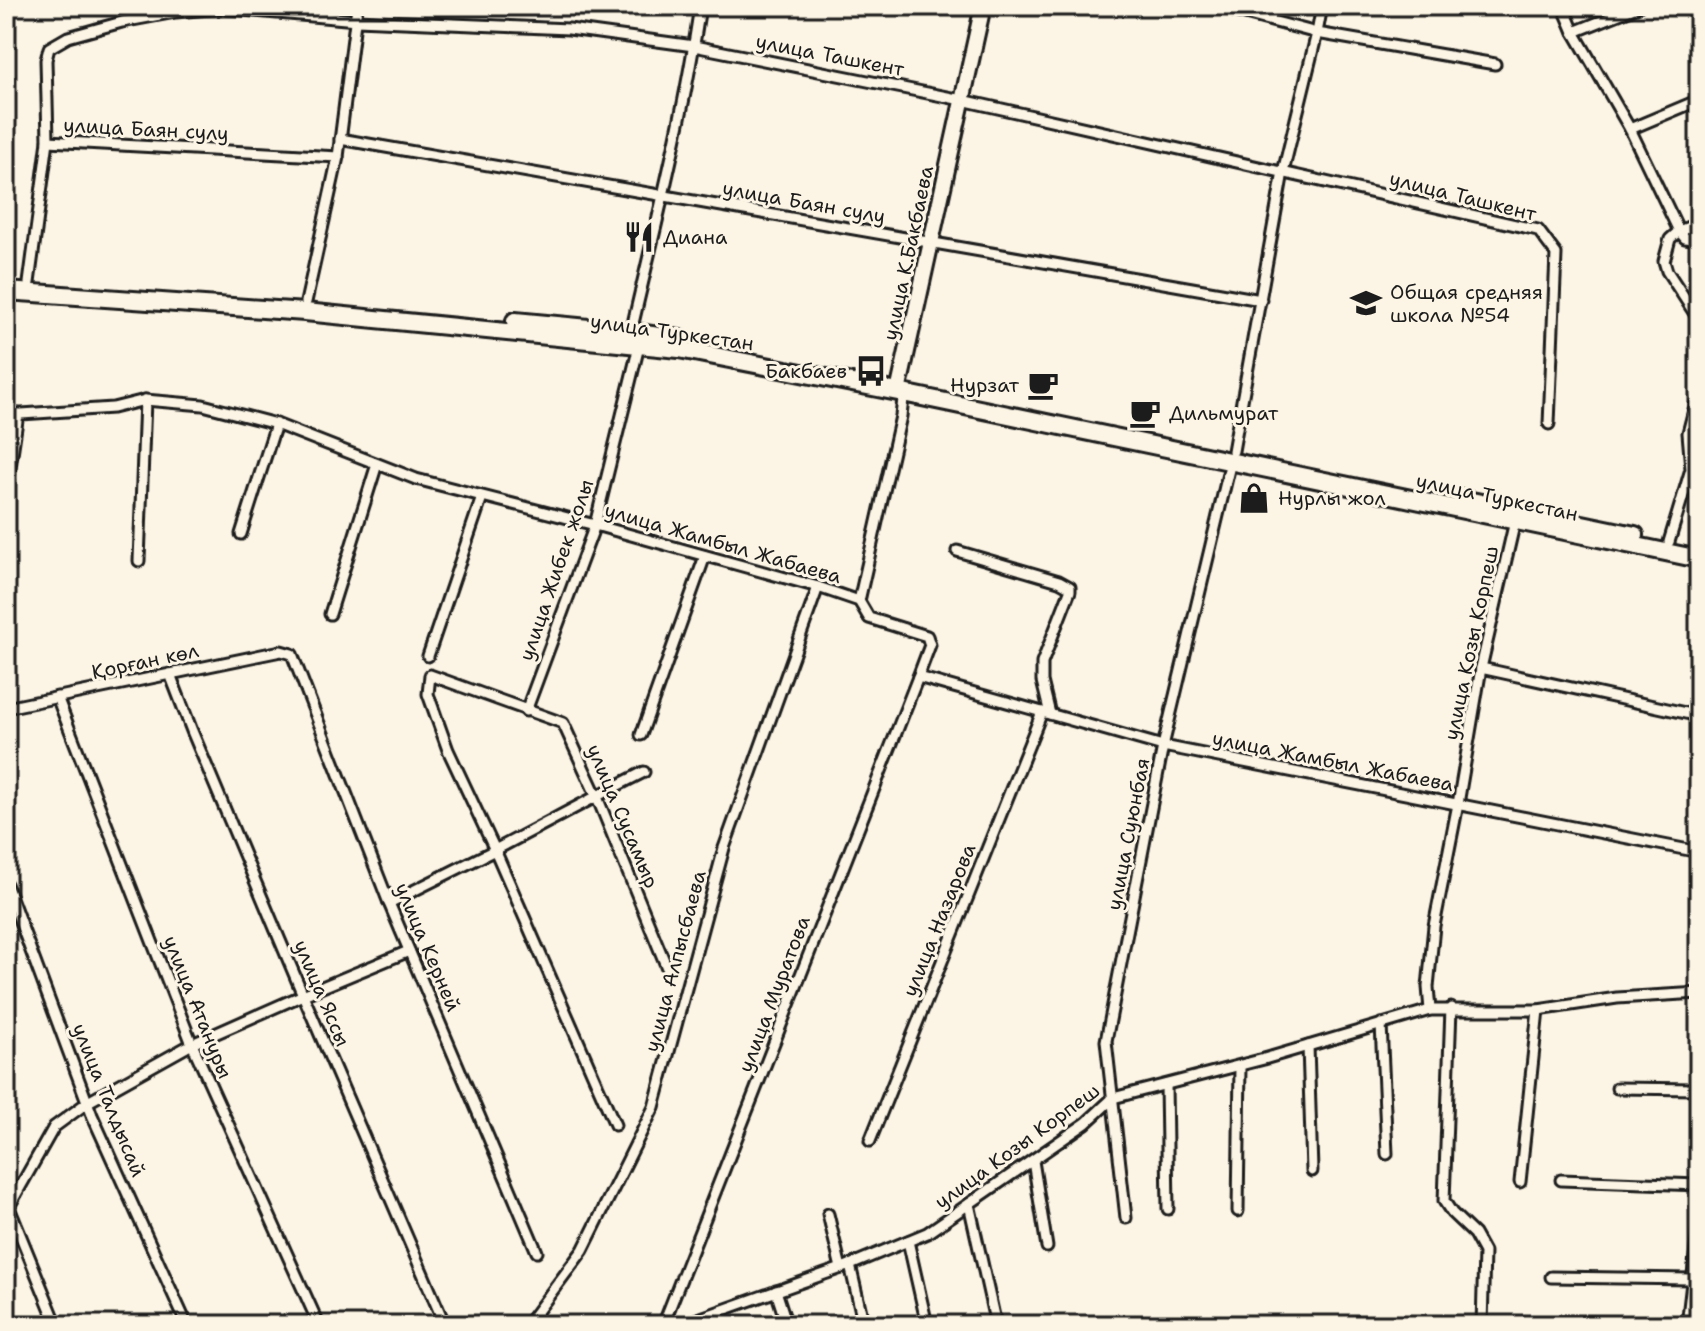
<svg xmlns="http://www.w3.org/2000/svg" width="1705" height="1331" viewBox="0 0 1705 1331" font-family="'Shantell Sans',sans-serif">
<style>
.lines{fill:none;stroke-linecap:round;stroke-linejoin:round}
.street-casing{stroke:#1c1c1c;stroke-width:15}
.secondary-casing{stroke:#1c1c1c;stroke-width:20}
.highway-casing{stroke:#1c1c1c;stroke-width:22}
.street{stroke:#fcf5e5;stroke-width:9}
.secondary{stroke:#fcf5e5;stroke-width:14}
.highway{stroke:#fcf5e5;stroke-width:16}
.labels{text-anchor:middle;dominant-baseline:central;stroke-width:6;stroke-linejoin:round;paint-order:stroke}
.street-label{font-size:20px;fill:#1c1c1c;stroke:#fcf5e5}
.poi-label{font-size:20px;fill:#1c1c1c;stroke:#fcf5e5;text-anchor:start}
</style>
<rect width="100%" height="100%" fill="#fcf5e5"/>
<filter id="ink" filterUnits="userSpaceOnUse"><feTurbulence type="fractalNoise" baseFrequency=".0125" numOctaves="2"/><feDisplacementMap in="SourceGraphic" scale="16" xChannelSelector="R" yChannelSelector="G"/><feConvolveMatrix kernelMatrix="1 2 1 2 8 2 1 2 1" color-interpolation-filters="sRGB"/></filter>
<g filter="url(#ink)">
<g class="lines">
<defs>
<g id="street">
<polyline points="1215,6 1317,33 1495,64"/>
<polyline points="1563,6 1574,32 1630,129 1679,231 1685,238 1699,240"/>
<polyline points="1574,32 1639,6"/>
<polyline points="1630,129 1699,100"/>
<path d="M340 139C647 192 954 248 1261 300"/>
<polyline points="48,141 338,157"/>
<polyline points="1699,223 1679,231 1670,239 1664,261 1667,271 1699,320"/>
<polyline points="29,283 48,141 46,60 49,48 68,37 122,22 176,12 220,8 357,20 569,29 694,46 962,100 1538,230 1556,254 1549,424"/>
<polyline points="306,302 338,157 357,6"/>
<path d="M631 332C656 224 684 116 700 6"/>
<polyline points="6,415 113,408 145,400 203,405 276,424 416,479 595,525 818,587 859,601 869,618 927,636 930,645 918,677 1163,746 1699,852"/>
<polyline points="1233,451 1283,172 1317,33 1322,6"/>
<polyline points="6,510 8,481 18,414"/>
<polyline points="241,534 276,424"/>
<polyline points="1669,542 1691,469 1688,433 1695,406 1699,398"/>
<polyline points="957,551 1059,581 1070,587 1070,591 1042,663 1042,681 1050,714"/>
<polyline points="139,561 145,400"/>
<polyline points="859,601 901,416 903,399 898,392"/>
<polyline points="330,614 377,464"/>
<polyline points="428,656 482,497"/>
<polyline points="1481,668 1699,716"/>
<polyline points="170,674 192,731 303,995 445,1325"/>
<polyline points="57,697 192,1044 319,1325"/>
<polyline points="6,708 281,651 292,654 389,903 537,1252"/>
<polyline points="526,711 595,525 639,346"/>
<polyline points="641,735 705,556"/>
<path d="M644 772C594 797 545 824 495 850L448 750 428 694 430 675 563 723 597 797 667 968"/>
<polyline points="6,884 92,1115 187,1325"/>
<polyline points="389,903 495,850 615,1125"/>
<polyline points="1451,1008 1444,1201 1452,1213 1474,1234 1484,1252 1482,1325"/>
<polyline points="1430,1010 1428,987 1434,926 1458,804 1481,668 1515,521"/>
<polyline points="1381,1024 1387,1154"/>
<polyline points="1308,1046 1312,1171"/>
<polyline points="1166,1085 1168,1209"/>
<polyline points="1617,1088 1699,1089"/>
<polyline points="870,1141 1042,712"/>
<polyline points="1033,1161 1047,1247"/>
<polyline points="1561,1180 1699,1185"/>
<polyline points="1520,1182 1538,1010"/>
<polyline points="6,1200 57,1325"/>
<polyline points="969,1204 996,1325"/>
<polyline points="1238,1211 1240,1066"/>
<polyline points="6,1212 54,1127 88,1102 192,1044 303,995 409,951"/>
<polyline points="828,1214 841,1268"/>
<polyline points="1126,1218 1106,1041 1163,746 1231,461"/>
<polyline points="908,1241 927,1325"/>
<polyline points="850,1265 864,1325"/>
<polyline points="1551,1277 1692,1279"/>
<polyline points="776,1291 787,1325"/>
<polyline points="40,1325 55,1319"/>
<polyline points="527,1325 583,1250 654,1107 724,848 818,587"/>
<polyline points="663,1325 918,677"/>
<polyline points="681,1325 850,1265 927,1233 1086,1123 1113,1098 1264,1059 1430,1010 1538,1010 1617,998 1699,993"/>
<polyline points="1687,1325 1699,1223"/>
</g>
<polyline id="secondary" points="898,392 983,6"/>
<g id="highway">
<polyline points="6,291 305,312 679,349 898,392 1699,559"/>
<polyline points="515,321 631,332 679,339"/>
<polyline points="1462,499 1635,535"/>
</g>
</defs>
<use href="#street" class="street-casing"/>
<use href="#secondary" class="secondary-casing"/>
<use href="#highway" class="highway-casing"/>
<use href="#street" class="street"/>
<use href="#secondary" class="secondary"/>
<use href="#highway" class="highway"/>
</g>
</g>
<defs>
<symbol id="restaurant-bare" viewBox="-9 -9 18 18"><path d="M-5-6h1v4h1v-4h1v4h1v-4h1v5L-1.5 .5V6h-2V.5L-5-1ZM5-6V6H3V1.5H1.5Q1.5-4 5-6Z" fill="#1c1c1c" stroke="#fcf5e5" stroke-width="2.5" paint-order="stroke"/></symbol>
<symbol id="school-bare" viewBox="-9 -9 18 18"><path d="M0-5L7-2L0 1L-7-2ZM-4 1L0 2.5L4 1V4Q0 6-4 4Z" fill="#1c1c1c" stroke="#fcf5e5" stroke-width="2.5" paint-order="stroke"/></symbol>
<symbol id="bus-bare" viewBox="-9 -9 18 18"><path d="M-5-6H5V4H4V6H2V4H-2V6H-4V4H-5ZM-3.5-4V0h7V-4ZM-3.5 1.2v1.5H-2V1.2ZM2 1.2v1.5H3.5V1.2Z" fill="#1c1c1c" stroke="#fcf5e5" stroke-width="2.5" paint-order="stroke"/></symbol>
<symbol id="cafe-bare" viewBox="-9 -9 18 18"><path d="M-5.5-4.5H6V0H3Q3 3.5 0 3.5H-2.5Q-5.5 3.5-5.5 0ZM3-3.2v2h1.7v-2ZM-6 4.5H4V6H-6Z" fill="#1c1c1c" stroke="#fcf5e5" stroke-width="2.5" paint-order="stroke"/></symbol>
<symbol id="shop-bare" viewBox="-9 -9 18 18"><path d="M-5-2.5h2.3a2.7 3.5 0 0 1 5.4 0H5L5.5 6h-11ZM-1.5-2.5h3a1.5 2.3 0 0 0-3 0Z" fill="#1c1c1c" stroke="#fcf5e5" stroke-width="2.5" paint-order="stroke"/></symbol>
</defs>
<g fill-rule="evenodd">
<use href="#restaurant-bare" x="617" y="215" width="44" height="44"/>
<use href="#school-bare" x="1344" y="281" width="44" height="44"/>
<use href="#bus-bare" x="849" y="349" width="44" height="44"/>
<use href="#cafe-bare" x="1021" y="363" width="44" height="44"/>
<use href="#cafe-bare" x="1123" y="391" width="44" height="44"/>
<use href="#shop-bare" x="1232" y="476" width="44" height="44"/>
</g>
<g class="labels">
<g class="street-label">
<text transform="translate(830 55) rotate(11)">улица Ташкент</text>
<text transform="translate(146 129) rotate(3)">улица Баян сулу</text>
<text transform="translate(1463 196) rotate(14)">улица Ташкент</text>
<text transform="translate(804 202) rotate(10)">улица Баян сулу</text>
<text transform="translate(908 253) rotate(-78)">улица К.Бакбаева</text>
<text transform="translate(672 332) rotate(8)">улица Туркестан</text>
<text transform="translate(1497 497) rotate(12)">улица Туркестан</text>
<text transform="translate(723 543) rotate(16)">улица Жамбыл Жабаева</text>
<text transform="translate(556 570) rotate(-71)">улица Жибек жолы</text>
<text transform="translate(1471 643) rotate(-78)">улица Козы Корпеш</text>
<text transform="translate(145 661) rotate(-12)">Қорған көл</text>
<text transform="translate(1333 761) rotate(11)">улица Жамбыл Жабаева</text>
<text transform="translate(623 816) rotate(67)">улица Сусамыр</text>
<text transform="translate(1128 834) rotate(-79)">улица Суюнбая</text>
<text transform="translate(939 920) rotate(-68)">улица Назарова</text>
<text transform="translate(428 947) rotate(67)">улица Керней</text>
<text transform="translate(675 961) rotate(-75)">улица Алпысбаева</text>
<text transform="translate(322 993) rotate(67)">улица Яссы</text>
<text transform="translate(774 994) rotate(-69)">улица Муратова</text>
<text transform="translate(198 1007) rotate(68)">улица Атануры</text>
<text transform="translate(109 1100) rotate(68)">улица Талдысай</text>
<text transform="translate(1017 1146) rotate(-36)">улица Козы Корпеш</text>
</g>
<g class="poi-label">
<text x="663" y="237">Диана</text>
<text x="1390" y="292">Общая средняя<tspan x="1390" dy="23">школа №54</tspan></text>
<text x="847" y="371" text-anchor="end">Бакбаев</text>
<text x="1019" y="385" text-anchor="end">Нурзат</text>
<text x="1169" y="413">Дильмурат</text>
<text x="1278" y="498">Нурлы жол</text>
</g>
</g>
<rect width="1705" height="1331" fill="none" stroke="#fcf5e5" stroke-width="32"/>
<rect x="16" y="16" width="1673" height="1299" fill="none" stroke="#1c1c1c" stroke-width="3" filter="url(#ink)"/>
</svg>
